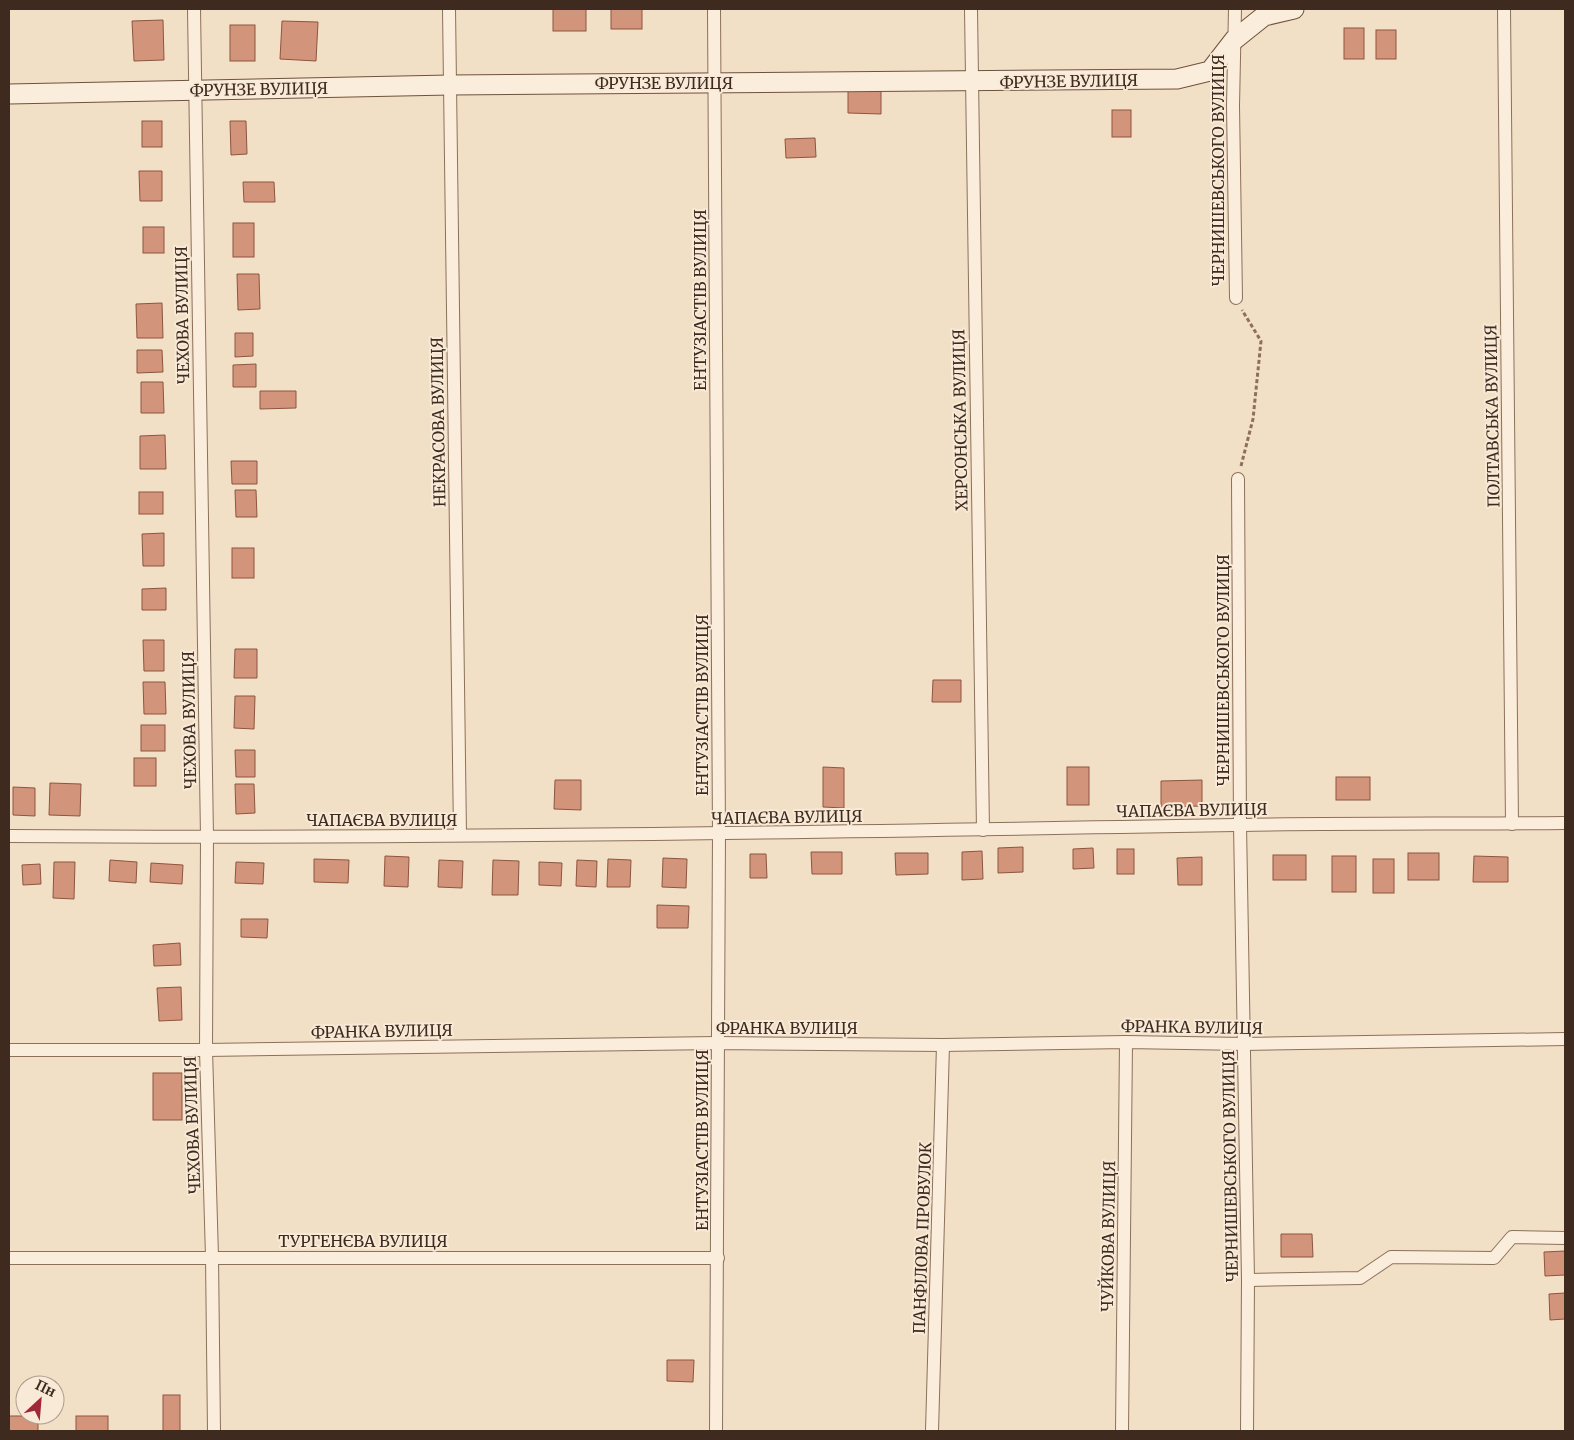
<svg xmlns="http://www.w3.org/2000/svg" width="1574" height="1440" viewBox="0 0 1574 1440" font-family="Merriweather,serif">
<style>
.building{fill:#d2947a;stroke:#8f553e}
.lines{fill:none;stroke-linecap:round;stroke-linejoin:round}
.street-casing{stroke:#8e705a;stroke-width:14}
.secondary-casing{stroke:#70513d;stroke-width:21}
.path{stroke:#8e705a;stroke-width:3;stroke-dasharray:4 2.5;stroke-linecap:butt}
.street{stroke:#fbeddb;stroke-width:12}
.secondary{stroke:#fbeddb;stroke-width:19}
.labels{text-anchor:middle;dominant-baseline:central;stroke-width:4;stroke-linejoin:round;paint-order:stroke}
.street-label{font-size:16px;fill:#3e2a1f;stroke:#f8ead7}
</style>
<rect width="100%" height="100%" fill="#f1dfc6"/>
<g class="building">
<rect x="553" y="9" width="33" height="22"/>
<rect x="611" y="9" width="31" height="20"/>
<polygon points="163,20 164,60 134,61 132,21"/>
<polygon points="282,21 318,22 316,61 280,59"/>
<rect x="230" y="25" width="25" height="36"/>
<rect x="1344" y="28" width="20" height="31"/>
<rect x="1376" y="30" width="20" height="29"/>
<polygon points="848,90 881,91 881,114 848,113"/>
<rect x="1112" y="110" width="19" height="27"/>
<rect x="142" y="121" width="20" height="26"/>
<polygon points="230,121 246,121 247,154 231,155"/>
<polygon points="815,138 816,157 786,158 785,139"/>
<polygon points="139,171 162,171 162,201 140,201"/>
<polygon points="243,182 274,182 275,202 244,202"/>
<rect x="233" y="223" width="21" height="34"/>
<rect x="143" y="227" width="21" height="26"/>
<polygon points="237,274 259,274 260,309 238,310"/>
<polygon points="162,303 163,338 137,338 136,304"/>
<polygon points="235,333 253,333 253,356 235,357"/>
<polygon points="137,350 162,350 163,372 137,373"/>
<polygon points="256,364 256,387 233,387 233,365"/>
<polygon points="141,382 163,382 164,413 141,413"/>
<polygon points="260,391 296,391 296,408 260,409"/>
<polygon points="165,435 166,469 140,469 140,436"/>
<polygon points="231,461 257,461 257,484 232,484"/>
<polygon points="235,490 256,490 257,517 236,517"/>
<rect x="139" y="492" width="24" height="22"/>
<polygon points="164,533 164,566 143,566 142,534"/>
<rect x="232" y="548" width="22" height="30"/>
<polygon points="166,588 166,610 142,610 142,589"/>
<polygon points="143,640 164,640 164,671 144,671"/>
<polygon points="235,649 257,649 257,678 234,678"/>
<polygon points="933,680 961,680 961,702 932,702"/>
<polygon points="143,682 165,682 166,714 144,714"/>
<polygon points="235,696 255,696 254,729 234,728"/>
<rect x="141" y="725" width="24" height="26"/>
<polygon points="235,750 255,750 255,777 236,777"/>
<rect x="134" y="758" width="22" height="28"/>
<polygon points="823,767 844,768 844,808 823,807"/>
<rect x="1067" y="767" width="22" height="38"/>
<rect x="1336" y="777" width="34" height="23"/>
<polygon points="555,780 581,780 581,810 554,809"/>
<polygon points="1202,780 1202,806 1161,807 1161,781"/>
<polygon points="50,783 81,784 80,816 49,815"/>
<polygon points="235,784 254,784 255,813 236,814"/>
<polygon points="13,787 35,788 35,816 13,815"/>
<polygon points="1023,847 1023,872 998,873 998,848"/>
<polygon points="1093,848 1094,868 1073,869 1073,849"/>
<rect x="1117" y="849" width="17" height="25"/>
<polygon points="982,851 983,879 962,880 962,852"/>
<polygon points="811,852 842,852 842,874 812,874"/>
<polygon points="895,853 928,853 928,874 896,875"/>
<rect x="1408" y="853" width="31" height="27"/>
<polygon points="750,854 766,854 767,878 750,878"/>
<rect x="1273" y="855" width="33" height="25"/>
<polygon points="385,856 409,857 408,887 384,886"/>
<rect x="1332" y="856" width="24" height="36"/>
<polygon points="1474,856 1508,857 1508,882 1473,882"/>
<polygon points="1202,857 1202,885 1178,885 1177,858"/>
<polygon points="663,858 687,859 686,888 662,887"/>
<polygon points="314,859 349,860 348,883 314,882"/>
<polygon points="608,859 631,860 630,887 607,887"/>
<rect x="1373" y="859" width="21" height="34"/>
<polygon points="110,860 137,862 136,883 109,881"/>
<polygon points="439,860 463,861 462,888 438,887"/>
<polygon points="493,860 519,861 518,895 492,895"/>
<polygon points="577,860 597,861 596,887 576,886"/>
<polygon points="54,862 75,862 74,899 53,898"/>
<polygon points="236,862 264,863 263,884 235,883"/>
<polygon points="539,862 562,863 561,886 539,885"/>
<polygon points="151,863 183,865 182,884 150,882"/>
<polygon points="40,864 41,884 23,885 22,865"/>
<polygon points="657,905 689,906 688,928 657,928"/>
<polygon points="241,919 268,919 267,938 241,937"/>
<polygon points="180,943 181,965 154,966 153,945"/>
<polygon points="181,987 182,1020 159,1021 157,988"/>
<rect x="153" y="1073" width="29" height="47"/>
<polygon points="1281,1234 1312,1234 1313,1257 1281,1257"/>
<polygon points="1565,1251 1565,1275 1545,1276 1544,1252"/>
<polygon points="1565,1293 1565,1319 1550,1320 1549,1294"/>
<polygon points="667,1360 694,1360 693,1382 667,1381"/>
<rect x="163" y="1395" width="17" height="36"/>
<rect x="9" y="1416" width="29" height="15"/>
<rect x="76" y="1416" width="32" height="15"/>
</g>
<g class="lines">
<defs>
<g id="street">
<polyline points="194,9 207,837 206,1050 212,1257 214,1431"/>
<polyline points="449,9 460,835"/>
<polyline points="714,9 719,834 716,1431"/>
<polyline points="971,9 983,830"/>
<polyline points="1235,9 1233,106 1236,298"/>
<polyline points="1504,9 1512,824"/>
<polyline points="1238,479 1240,825 1248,1280 1247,1431"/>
<path d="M9 836C418 839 827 832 1237 825 1346 823 1456 824 1565 823"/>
<polyline points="9,1050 206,1050 718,1043 943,1045 1126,1042 1244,1044 1565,1039"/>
<polyline points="9,1258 718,1258"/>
<polyline points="1248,1280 1360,1278 1391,1257 1494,1258 1512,1237 1565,1238"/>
<polyline points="932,1431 943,1045"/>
<polyline points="1122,1431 1126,1042"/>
</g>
<polyline id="secondary" points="9,94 450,85 1177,79 1210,71 1234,40 1264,16 1294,9"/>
</defs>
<use href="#street" class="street-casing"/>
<use href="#secondary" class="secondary-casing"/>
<polyline class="path" points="1241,466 1253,419 1261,341 1242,310"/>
<use href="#street" class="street"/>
<use href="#secondary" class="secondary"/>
</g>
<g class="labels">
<g class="street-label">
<text transform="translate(1069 81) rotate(-1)">ФРУНЗЕ ВУЛИЦЯ</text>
<text x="664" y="83">ФРУНЗЕ ВУЛИЦЯ</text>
<text transform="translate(259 89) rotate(-1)">ФРУНЗЕ ВУЛИЦЯ</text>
<text transform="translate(1218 170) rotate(-90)">ЧЕРНИШЕВСЬКОГО ВУЛИЦЯ</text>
<text transform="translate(700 300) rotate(-90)">ЕНТУЗІАСТІВ ВУЛИЦЯ</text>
<text transform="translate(182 315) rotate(-91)">ЧЕХОВА ВУЛИЦЯ</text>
<text transform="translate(1492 416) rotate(-91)">ПОЛТАВСЬКА ВУЛИЦЯ</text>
<text transform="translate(960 420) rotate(-91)">ХЕРСОНСЬКА ВУЛИЦЯ</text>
<text transform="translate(438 422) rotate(-91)">НЕКРАСОВА ВУЛИЦЯ</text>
<text transform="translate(1223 670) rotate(-90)">ЧЕРНИШЕВСЬКОГО ВУЛИЦЯ</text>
<text transform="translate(702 705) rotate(-90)">ЕНТУЗІАСТІВ ВУЛИЦЯ</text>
<text transform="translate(189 720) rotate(-91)">ЧЕХОВА ВУЛИЦЯ</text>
<text transform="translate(1192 810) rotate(-1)">ЧАПАЄВА ВУЛИЦЯ</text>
<text transform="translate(787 817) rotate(-1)">ЧАПАЄВА ВУЛИЦЯ</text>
<text x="382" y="820">ЧАПАЄВА ВУЛИЦЯ</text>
<text transform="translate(1192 1027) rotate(1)">ФРАНКА ВУЛИЦЯ</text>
<text x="787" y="1028">ФРАНКА ВУЛИЦЯ</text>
<text transform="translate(382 1031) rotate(-1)">ФРАНКА ВУЛИЦЯ</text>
<text transform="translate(192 1125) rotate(-92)">ЧЕХОВА ВУЛИЦЯ</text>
<text transform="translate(702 1140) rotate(-90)">ЕНТУЗІАСТІВ ВУЛИЦЯ</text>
<text transform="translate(1230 1166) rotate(-91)">ЧЕРНИШЕВСЬКОГО ВУЛИЦЯ</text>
<text transform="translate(1108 1236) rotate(-89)">ЧУЙКОВА ВУЛИЦЯ</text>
<text transform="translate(922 1238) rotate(-88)">ПАНФІЛОВА ПРОВУЛОК</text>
<text x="363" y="1241">ТУРГЕНЄВА ВУЛИЦЯ</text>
</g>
</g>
<rect width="1574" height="1440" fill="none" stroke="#3e2a1f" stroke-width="20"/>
<g transform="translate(40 1400) rotate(26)"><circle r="24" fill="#f8ead7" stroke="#ae9d8d"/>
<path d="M0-4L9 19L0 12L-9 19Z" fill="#a12636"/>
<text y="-8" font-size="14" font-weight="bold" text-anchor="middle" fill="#3e2a1f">Пн</text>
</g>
</svg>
